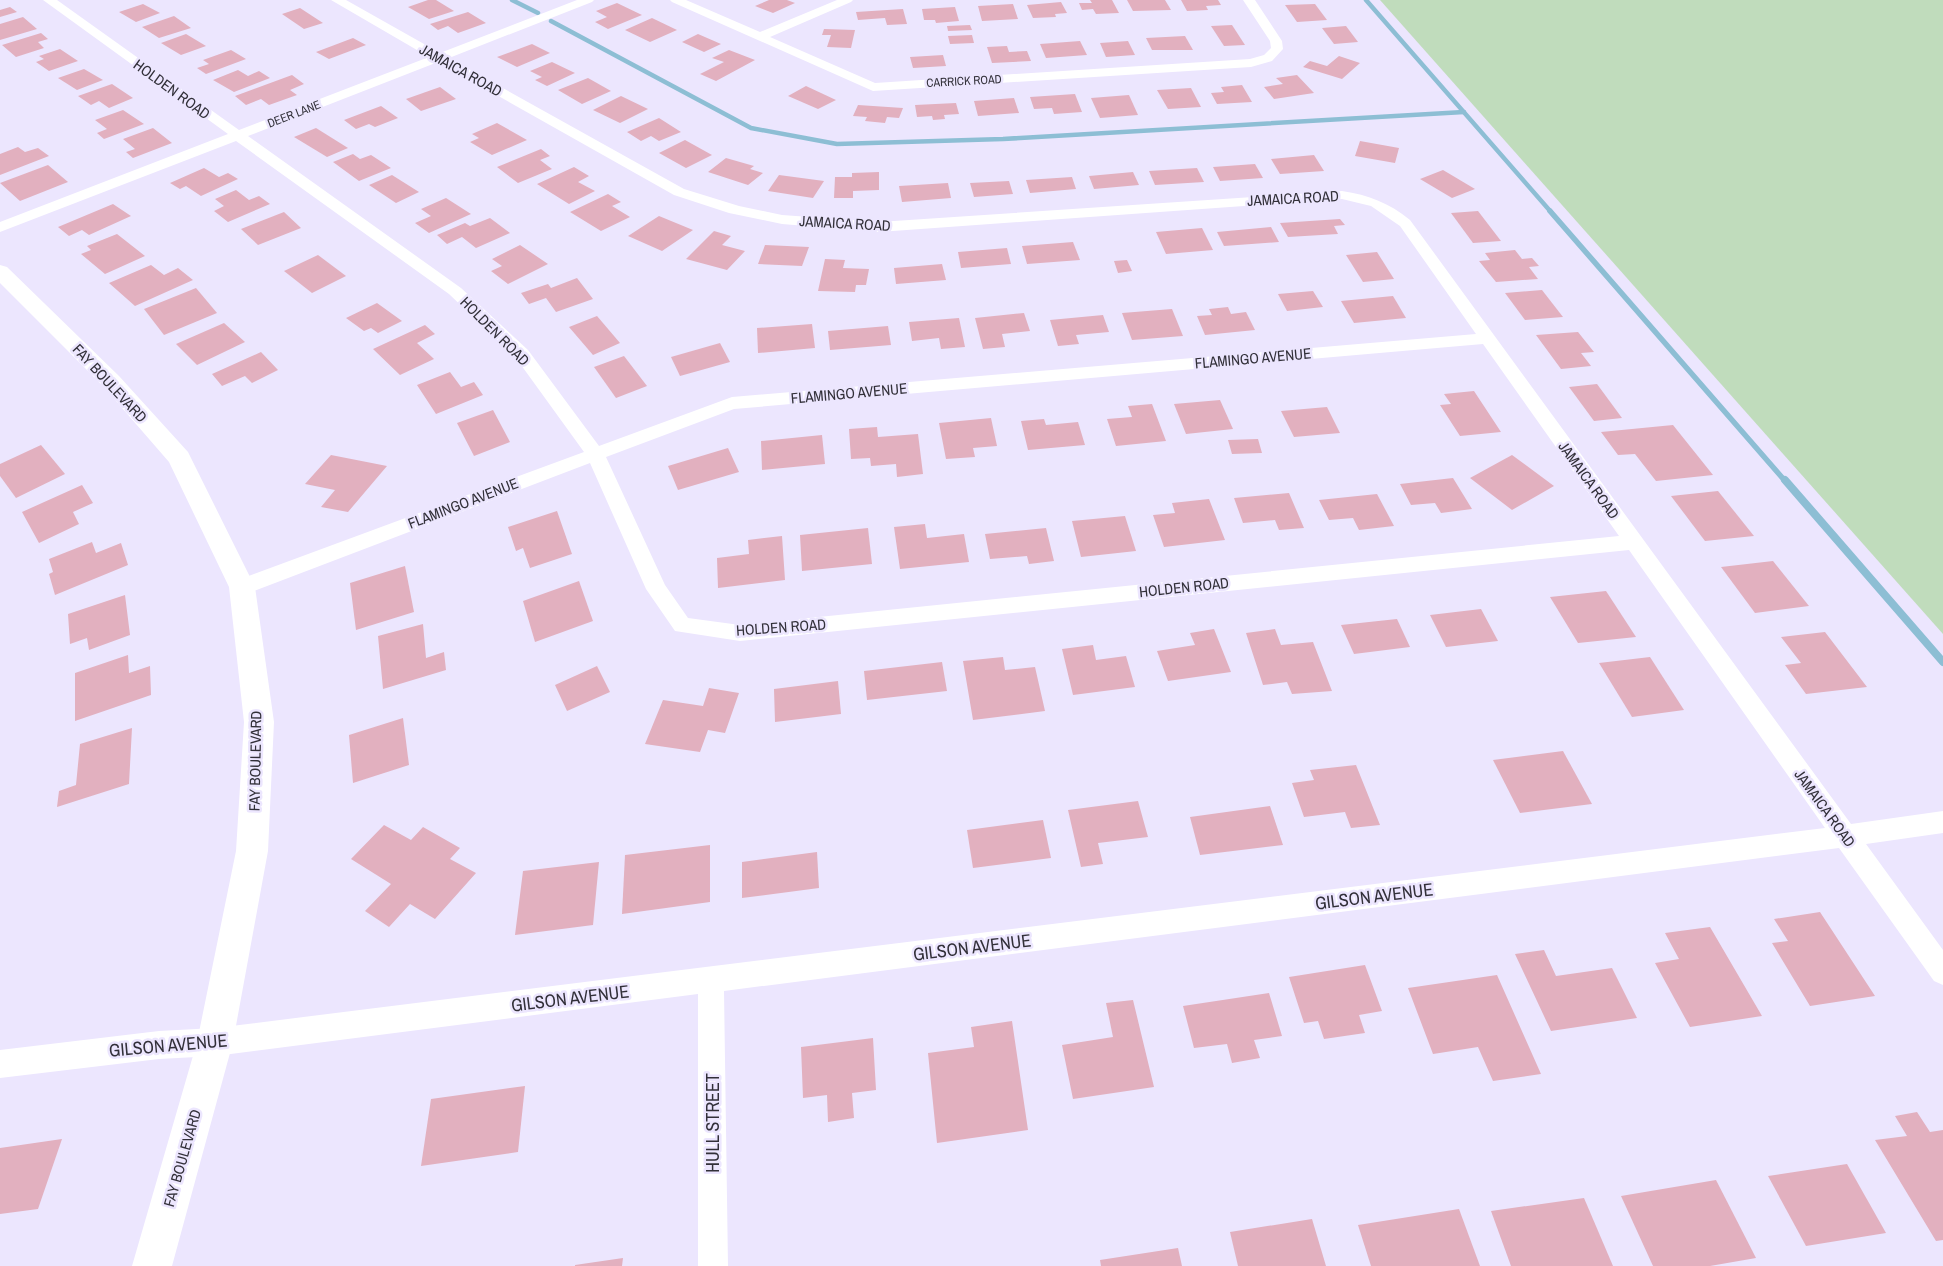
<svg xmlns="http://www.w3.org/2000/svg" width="1943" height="1266" viewBox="0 0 1943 1266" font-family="'Archivo Narrow',sans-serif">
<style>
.green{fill:#c0dcbc}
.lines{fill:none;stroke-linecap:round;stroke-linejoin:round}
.stream-far2{stroke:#8dbed4;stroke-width:4.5}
.stream-far1{stroke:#8dbed4;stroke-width:5.5}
.stream{stroke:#8dbed4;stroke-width:8}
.building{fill:#e2b0bf}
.street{fill:#fff;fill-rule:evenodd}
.secondary{fill:#fff;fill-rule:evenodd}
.labels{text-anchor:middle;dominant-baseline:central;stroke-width:5;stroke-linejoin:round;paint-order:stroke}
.far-street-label{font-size:12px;fill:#323039;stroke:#ece6fe}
.street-label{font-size:15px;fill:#323039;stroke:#ece6fe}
.near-street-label{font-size:18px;fill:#323039;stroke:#ece6fe}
</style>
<rect width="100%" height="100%" fill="#ece6fe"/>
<polygon class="green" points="1380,0 1943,0 1943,634"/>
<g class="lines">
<g class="stream-far2">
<polyline points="512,0 538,13"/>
<polyline points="1366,0 1551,212"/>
<polyline points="551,21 751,128 837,144 1003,139 1464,112"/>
</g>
<polyline class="stream-far1" points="1550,211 1786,482"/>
<polyline class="stream" points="1785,480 1943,662"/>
</g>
<g class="building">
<polygon points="428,0 436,0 454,11 429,19 408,7"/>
<polygon points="769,0 787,0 795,3 773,13 755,6"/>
<polygon points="1090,0 1112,0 1119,13 1096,14 1093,9 1082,10 1079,3 1092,3"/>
<polygon points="1127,0 1165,0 1171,10 1133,11"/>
<polygon points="1181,0 1218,0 1221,5 1206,6 1208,10 1187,11"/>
<polygon points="1061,2 1067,13 1055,14 1056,17 1033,18 1027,5"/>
<polygon points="617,3 642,15 608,29 595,22 607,17 596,11"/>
<polygon points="143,4 160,13 136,22 119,12"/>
<polygon points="1013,4 1018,19 982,21 978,6"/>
<polygon points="1315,4 1327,20 1297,22 1285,5"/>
<polygon points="10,7 17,12 0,17 0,10"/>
<polygon points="955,7 959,21 936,23 935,20 924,20 922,9"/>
<polygon points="300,8 323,23 304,29 282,14"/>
<polygon points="903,9 907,24 887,25 885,18 858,20 856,12"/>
<polygon points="468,12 486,23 458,33 448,26 438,30 430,24"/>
<polygon points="174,16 191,28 159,38 142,27"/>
<polygon points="23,17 37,29 0,40 0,24"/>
<polygon points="652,18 677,30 650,42 625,30"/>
<polygon points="970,25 972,30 948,31 947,26"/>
<polygon points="1232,25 1245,45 1224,46 1211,26"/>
<polygon points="1346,26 1358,42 1334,44 1322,28"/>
<polygon points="824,29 855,30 851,48 827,47 831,35 822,35"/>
<polygon points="41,33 48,39 38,42 44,48 16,57 2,45"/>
<polygon points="186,34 206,46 181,55 161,43"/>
<polygon points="698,34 721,44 704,52 682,42"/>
<polygon points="972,35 974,43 950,44 948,36"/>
<polygon points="1185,36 1193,50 1152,50 1146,38"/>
<polygon points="353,38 366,45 329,59 316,52"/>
<polygon points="1080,41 1087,55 1046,58 1040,44"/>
<polygon points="1128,41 1135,55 1106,57 1100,43"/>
<polygon points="532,44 550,53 517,67 497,57"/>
<polygon points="1007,46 1009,52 1027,51 1031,61 992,63 987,47"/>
<polygon points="60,49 78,61 49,71 36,62 44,59 39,56"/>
<polygon points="231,50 246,59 206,74 197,68 209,64 203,60"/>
<polygon points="729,50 755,60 716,81 700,74 724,62 712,58"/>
<polygon points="943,55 946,66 913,68 910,57"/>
<polygon points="1339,56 1360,63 1342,79 1303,67 1310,61 1327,66"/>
<polygon points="552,62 575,73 547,86 535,80 542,77 530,71"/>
<polygon points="84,69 103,80 77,90 58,78"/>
<polygon points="238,70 248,76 259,71 270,78 234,92 213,80"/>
<polygon points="292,75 304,84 290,90 297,95 269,105 261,99 246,105 235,96"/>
<polygon points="1297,75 1314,93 1274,99 1264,87 1283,84 1276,78"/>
<polygon points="588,78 611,91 582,104 558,90"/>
<polygon points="112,84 133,98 109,108 99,101 91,105 78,96"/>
<polygon points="1242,85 1252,102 1217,104 1211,93 1224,92 1221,87"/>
<polygon points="806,86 836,100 818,109 788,96"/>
<polygon points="440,87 456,99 421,111 406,99"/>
<polygon points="1191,88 1201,107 1168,109 1157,90"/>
<polygon points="1075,94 1082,112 1054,114 1052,108 1034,109 1030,97"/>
<polygon points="1129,95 1138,115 1100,118 1091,98"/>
<polygon points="621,96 648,109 620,123 593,110"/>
<polygon points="1014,98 1019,113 978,116 974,101"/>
<polygon points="956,103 959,114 944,115 945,119 933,120 932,116 917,117 915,105"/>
<polygon points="858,105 903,108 899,118 887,117 885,123 865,121 867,117 853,116"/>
<polygon points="381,106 398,118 375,127 369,124 356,129 344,120"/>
<polygon points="123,110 144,124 104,139 97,133 107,129 95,120"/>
<polygon points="659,118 681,132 659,141 651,136 641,141 627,132"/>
<polygon points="497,123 527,140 492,155 470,142 479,138 472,134"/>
<polygon points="153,128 172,143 133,158 126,152 135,149 123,139"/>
<polygon points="316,128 348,148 327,157 294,137"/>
<polygon points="685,140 712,155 686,168 659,153"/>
<polygon points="1360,141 1399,148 1395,163 1355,156"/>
<polygon points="18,147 25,152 38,148 49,156 0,175 0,154"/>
<polygon points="541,149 550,156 540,160 552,169 518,183 497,167"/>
<polygon points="353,154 360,159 371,155 391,168 359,181 333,162"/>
<polygon points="1314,155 1324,171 1280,174 1271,159"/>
<polygon points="726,158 754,166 750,169 763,173 748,185 708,172"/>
<polygon points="1255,164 1263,178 1220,181 1213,167"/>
<polygon points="48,165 68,182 20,201 0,183"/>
<polygon points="574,167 589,176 578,182 595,191 569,204 537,184"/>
<polygon points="204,168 219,177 228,173 238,179 201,196 186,186 180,189 170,183"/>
<polygon points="1197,168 1204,182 1155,185 1149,171"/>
<polygon points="1443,170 1475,189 1452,198 1420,179"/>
<polygon points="879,172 879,190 853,191 853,198 834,198 835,177 852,177 852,173"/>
<polygon points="1133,172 1139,185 1094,189 1089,176"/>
<polygon points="392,175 419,192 396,203 369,185"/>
<polygon points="779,175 824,181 813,198 768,191"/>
<polygon points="1072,177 1076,189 1030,193 1026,180"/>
<polygon points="1009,181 1013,194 974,197 970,183"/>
<polygon points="948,183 951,198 902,202 899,186"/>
<polygon points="236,190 249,200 259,196 270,204 228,222 214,211 224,206 215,199"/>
<polygon points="608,194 621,202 612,206 630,217 601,231 570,212"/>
<polygon points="446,198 471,214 429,233 415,223 431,216 421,209"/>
<polygon points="113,204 131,216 89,235 82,230 69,236 58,227"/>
<polygon points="1478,211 1501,241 1473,243 1451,213"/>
<polygon points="284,212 301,228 258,245 241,229"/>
<polygon points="659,216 693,230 662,251 628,236"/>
<polygon points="490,218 510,233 476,248 462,237 447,244 437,235 465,223 470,226"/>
<polygon points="1340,219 1345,225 1334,226 1338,234 1288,237 1280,223"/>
<polygon points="1271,227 1279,242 1224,246 1217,232"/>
<polygon points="1202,228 1213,250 1166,254 1156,232"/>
<polygon points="714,231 731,236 722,245 745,251 727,270 686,259"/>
<polygon points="117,234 145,256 105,274 81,254 91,250 87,246"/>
<polygon points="1073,242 1080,260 1027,264 1022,246"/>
<polygon points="520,245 548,264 508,284 491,271 502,266 492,259"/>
<polygon points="765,245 809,247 802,266 758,264"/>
<polygon points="1007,248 1011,264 961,268 958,252"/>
<polygon points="1515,250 1522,259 1532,258 1539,266 1529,267 1538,279 1496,282 1479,261 1490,260 1485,253"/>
<polygon points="1377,252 1394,279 1363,282 1346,255"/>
<polygon points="318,255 346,276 312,293 284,271"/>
<polygon points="825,259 845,260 843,268 869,269 866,285 856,285 855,292 818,291"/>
<polygon points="1127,260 1132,271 1118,273 1114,261"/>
<polygon points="942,264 946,280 896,284 894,268"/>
<polygon points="151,265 164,275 178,268 193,280 135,306 109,283"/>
<polygon points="577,278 593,299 556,312 546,298 529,304 521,293 548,284 551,288"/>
<polygon points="196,288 217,313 164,335 144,309"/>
<polygon points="1542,290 1563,317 1525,320 1505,293"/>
<polygon points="1313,291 1323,307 1287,311 1278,294"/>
<polygon points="1393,296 1406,318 1354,323 1341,301"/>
<polygon points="377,303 402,321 378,333 371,328 364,331 346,318"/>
<polygon points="1228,307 1231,314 1246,312 1255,330 1205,335 1197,316 1212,315 1209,309"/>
<polygon points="1172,309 1183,336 1132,340 1122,313"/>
<polygon points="1024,313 1030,331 1002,334 1005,347 983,349 975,318"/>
<polygon points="1103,315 1109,332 1076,335 1079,344 1058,346 1050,320"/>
<polygon points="597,316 620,343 593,355 569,327"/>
<polygon points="959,318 965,347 941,349 939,338 912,341 909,322"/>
<polygon points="224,323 245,342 197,365 176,344"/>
<polygon points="812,324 815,348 758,353 757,328"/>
<polygon points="425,325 435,334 417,343 434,359 400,375 373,349"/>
<polygon points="888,326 891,345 830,350 828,331"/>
<polygon points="1578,332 1594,352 1581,353 1591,366 1561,369 1536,335"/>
<polygon points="720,343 730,362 680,376 671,357"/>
<polygon points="261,352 278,370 252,383 245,376 222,386 212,374"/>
<polygon points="624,356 647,386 616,398 594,367"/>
<polygon points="450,372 461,387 474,382 483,395 436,414 417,385"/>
<polygon points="1597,384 1622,418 1594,421 1569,387"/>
<polygon points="1474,391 1501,432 1460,436 1440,405 1451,404 1444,394"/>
<polygon points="1220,400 1233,429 1186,434 1174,404"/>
<polygon points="1152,404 1166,441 1116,446 1107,419 1132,417 1128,406"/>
<polygon points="1327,407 1340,433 1294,437 1281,411"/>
<polygon points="493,410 510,442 474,456 457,423"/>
<polygon points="991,418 997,446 973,448 975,457 946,459 939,423"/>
<polygon points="1044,419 1046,425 1078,422 1085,445 1028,450 1021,421"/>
<polygon points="1673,425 1713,475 1656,481 1635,454 1618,455 1601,432"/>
<polygon points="877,427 878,437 918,434 923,474 897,477 896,464 871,466 870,458 851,459 849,429"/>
<polygon points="822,435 825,464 762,470 761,441"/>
<polygon points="1258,439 1262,453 1232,454 1228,440"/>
<polygon points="41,445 65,474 16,498 0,476 0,464"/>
<polygon points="728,448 739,472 678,490 668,466"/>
<polygon points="331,455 387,466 348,512 321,507 335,490 305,484"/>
<polygon points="1512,455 1554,486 1512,510 1470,478"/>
<polygon points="1453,478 1472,509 1441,513 1435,503 1411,505 1400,484"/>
<polygon points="82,485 93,503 73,512 79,524 39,543 22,512"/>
<polygon points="1718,491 1754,536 1705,541 1671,496"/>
<polygon points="1289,493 1304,528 1279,530 1275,520 1243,523 1234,498"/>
<polygon points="1377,494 1394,526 1359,530 1353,518 1329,520 1319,500"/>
<polygon points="1209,499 1225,540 1164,547 1153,515 1175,513 1172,503"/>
<polygon points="557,511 572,554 530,568 523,548 516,551 508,527"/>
<polygon points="1125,516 1136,551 1081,557 1072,521"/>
<polygon points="925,524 927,538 964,534 969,562 900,569 894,527"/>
<polygon points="868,528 872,564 802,571 800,535"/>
<polygon points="1046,528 1054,561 1029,564 1027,556 990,559 985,534"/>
<polygon points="782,536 785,580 718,588 717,558 749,554 748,540"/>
<polygon points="92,542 96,553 121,543 128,565 55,595 49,574 53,572 49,559"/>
<polygon points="1773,561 1809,606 1755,613 1721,567"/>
<polygon points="405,566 414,612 356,630 350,583"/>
<polygon points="579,581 593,621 535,642 523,601"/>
<polygon points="1606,591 1636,637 1578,643 1550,597"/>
<polygon points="125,595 130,635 89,650 87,638 70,644 68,614"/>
<polygon points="1481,609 1498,641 1446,647 1430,615"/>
<polygon points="1397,619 1410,647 1354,654 1341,625"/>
<polygon points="423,624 426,658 444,652 446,670 383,689 378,636"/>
<polygon points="1214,629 1231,672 1168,681 1157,651 1195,645 1190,633"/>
<polygon points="1275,629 1281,645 1313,642 1332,691 1292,694 1287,682 1263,685 1246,633"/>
<polygon points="1825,632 1867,687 1806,694 1785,665 1801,663 1781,637"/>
<polygon points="1093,645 1096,660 1126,656 1135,687 1073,695 1062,649"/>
<polygon points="128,655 129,673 150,666 151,695 75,721 75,673"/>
<polygon points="1003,657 1005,670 1035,667 1045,711 973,720 963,661"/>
<polygon points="1650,657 1684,710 1632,717 1599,663"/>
<polygon points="942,662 947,691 867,700 864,671"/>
<polygon points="597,666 610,692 567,711 555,685"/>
<polygon points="838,681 841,714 775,722 774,689"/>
<polygon points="709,688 739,693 725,733 708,730 700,752 645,744 663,700 703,706"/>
<polygon points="403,718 409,765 353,783 349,735"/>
<polygon points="132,728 129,784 57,807 59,791 76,785 80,744"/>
<polygon points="1563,751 1592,804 1520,813 1493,760"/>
<polygon points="1356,765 1380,825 1351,828 1345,812 1304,817 1292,783 1314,780 1310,770"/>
<polygon points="1138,801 1148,837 1098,843 1103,864 1081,867 1068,810"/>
<polygon points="1270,806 1283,845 1200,855 1190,817"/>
<polygon points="1043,820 1051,858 973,868 967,830"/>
<polygon points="384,825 411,840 423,827 460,848 450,859 476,873 435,919 410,904 389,927 365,911 391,884 351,859"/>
<polygon points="710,845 710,902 622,914 625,855"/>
<polygon points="817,852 819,888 742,898 742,862"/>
<polygon points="599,862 593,925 515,935 523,871"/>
<polygon points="1820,912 1875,996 1810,1006 1772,943 1788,941 1774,919"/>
<polygon points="1710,927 1762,1016 1690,1027 1655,963 1679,959 1665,933"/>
<polygon points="1544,950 1556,976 1612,968 1637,1018 1551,1031 1515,954"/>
<polygon points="1365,965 1382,1011 1359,1015 1365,1033 1324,1039 1318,1021 1304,1023 1289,977"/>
<polygon points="1497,975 1541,1074 1493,1081 1478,1047 1433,1054 1408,988"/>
<polygon points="1269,993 1282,1036 1254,1040 1260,1058 1232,1063 1227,1044 1194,1048 1183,1006"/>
<polygon points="1133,1000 1154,1087 1073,1099 1062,1045 1113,1037 1106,1003"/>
<polygon points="1012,1021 1028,1130 937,1143 928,1053 974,1047 971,1027"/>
<polygon points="873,1038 876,1090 852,1093 854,1118 828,1122 827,1095 803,1098 801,1047"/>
<polygon points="525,1086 518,1152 421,1166 431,1099"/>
<polygon points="1917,1112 1930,1132 1943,1130 1943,1240 1936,1241 1875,1140 1907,1136 1895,1116"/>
<polygon points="62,1139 38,1209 0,1214 0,1148"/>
<polygon points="1847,1164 1886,1233 1806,1246 1768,1176"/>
<polygon points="1716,1180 1756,1258 1710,1266 1653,1266 1621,1196"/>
<polygon points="1584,1198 1613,1266 1511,1266 1491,1211"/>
<polygon points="1459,1209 1480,1266 1371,1266 1358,1225"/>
<polygon points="1312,1219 1326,1266 1238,1266 1230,1232"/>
<polygon points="1178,1248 1182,1266 1101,1266 1100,1260"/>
<polygon points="623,1258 622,1266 575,1266 575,1265"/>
</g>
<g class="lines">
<g class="street">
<path d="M43 0H57L239 130 429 57 331 0H346L440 53 577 0H594L592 2 449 58 684 189 739 206 782 215 879 222 1342 191C1369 195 1389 203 1410 220L1851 824 1943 811V833L1866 844 1943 950V985L1934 981 1839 848 724 991 728 1266H698V994L215 1056 159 1059 0 1078V1050L159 1031 215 1028 1825 828 1629 550 740 641 675 631 646 589 590 463 249 593 242 595 235 593 232 587 235 581 584 452 516 358 449 294 236 141 0 232V222L228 134ZM438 62 674 195 729 213 782 224 879 232 1342 199 1371 206 1400 226 1476 334 732 397 599 446 528 350 461 288 248 136ZM1483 344 1619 536 740 625 688 618 665 585 606 457 734 409Z"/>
<polygon points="670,0 686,0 760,32 837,0 853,0 851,2 770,37 875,83 1250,59 1264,55 1271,48 1270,41 1243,0 1255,0 1282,41 1283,49 1272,61 1251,67 873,91 672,2"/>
</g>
<polygon class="secondary" points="0,265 7,267 119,376 188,452 255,587 274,722 268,851 233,1042 172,1266 132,1266 197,1042 236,851 244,722 229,587 169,462 103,386 0,283"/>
</g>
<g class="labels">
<g class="far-street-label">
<text transform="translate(964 81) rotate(-3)">CARRICK ROAD</text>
<text transform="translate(294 114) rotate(-21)">DEER LANE</text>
</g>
<g class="street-label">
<text transform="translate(461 70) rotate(29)">JAMAICA ROAD</text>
<text transform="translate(172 89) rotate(36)">HOLDEN ROAD</text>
<text transform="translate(1293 198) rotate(-3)">JAMAICA ROAD</text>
<text transform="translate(845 223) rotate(3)">JAMAICA ROAD</text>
<text transform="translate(495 331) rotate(45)">HOLDEN ROAD</text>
<text transform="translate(1253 358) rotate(-5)">FLAMINGO AVENUE</text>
<text transform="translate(110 383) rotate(47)">FAY BOULEVARD</text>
<text transform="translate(849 393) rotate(-5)">FLAMINGO AVENUE</text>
<text transform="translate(1589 480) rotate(54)">JAMAICA ROAD</text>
<text transform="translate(463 503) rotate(-21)">FLAMINGO AVENUE</text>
<text transform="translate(1184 587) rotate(-6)">HOLDEN ROAD</text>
<text transform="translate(781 627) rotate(-4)">HOLDEN ROAD</text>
<text transform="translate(255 761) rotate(-89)">FAY BOULEVARD</text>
<text transform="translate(1825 808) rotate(54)">JAMAICA ROAD</text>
<text transform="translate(182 1158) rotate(-74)">FAY BOULEVARD</text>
</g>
<g class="near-street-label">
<text transform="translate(1374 896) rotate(-7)">GILSON AVENUE</text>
<text transform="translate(972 947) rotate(-7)">GILSON AVENUE</text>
<text transform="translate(570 998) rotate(-7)">GILSON AVENUE</text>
<text transform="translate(168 1045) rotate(-5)">GILSON AVENUE</text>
<text transform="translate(712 1123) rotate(-90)">HULL STREET</text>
</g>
</g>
</svg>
